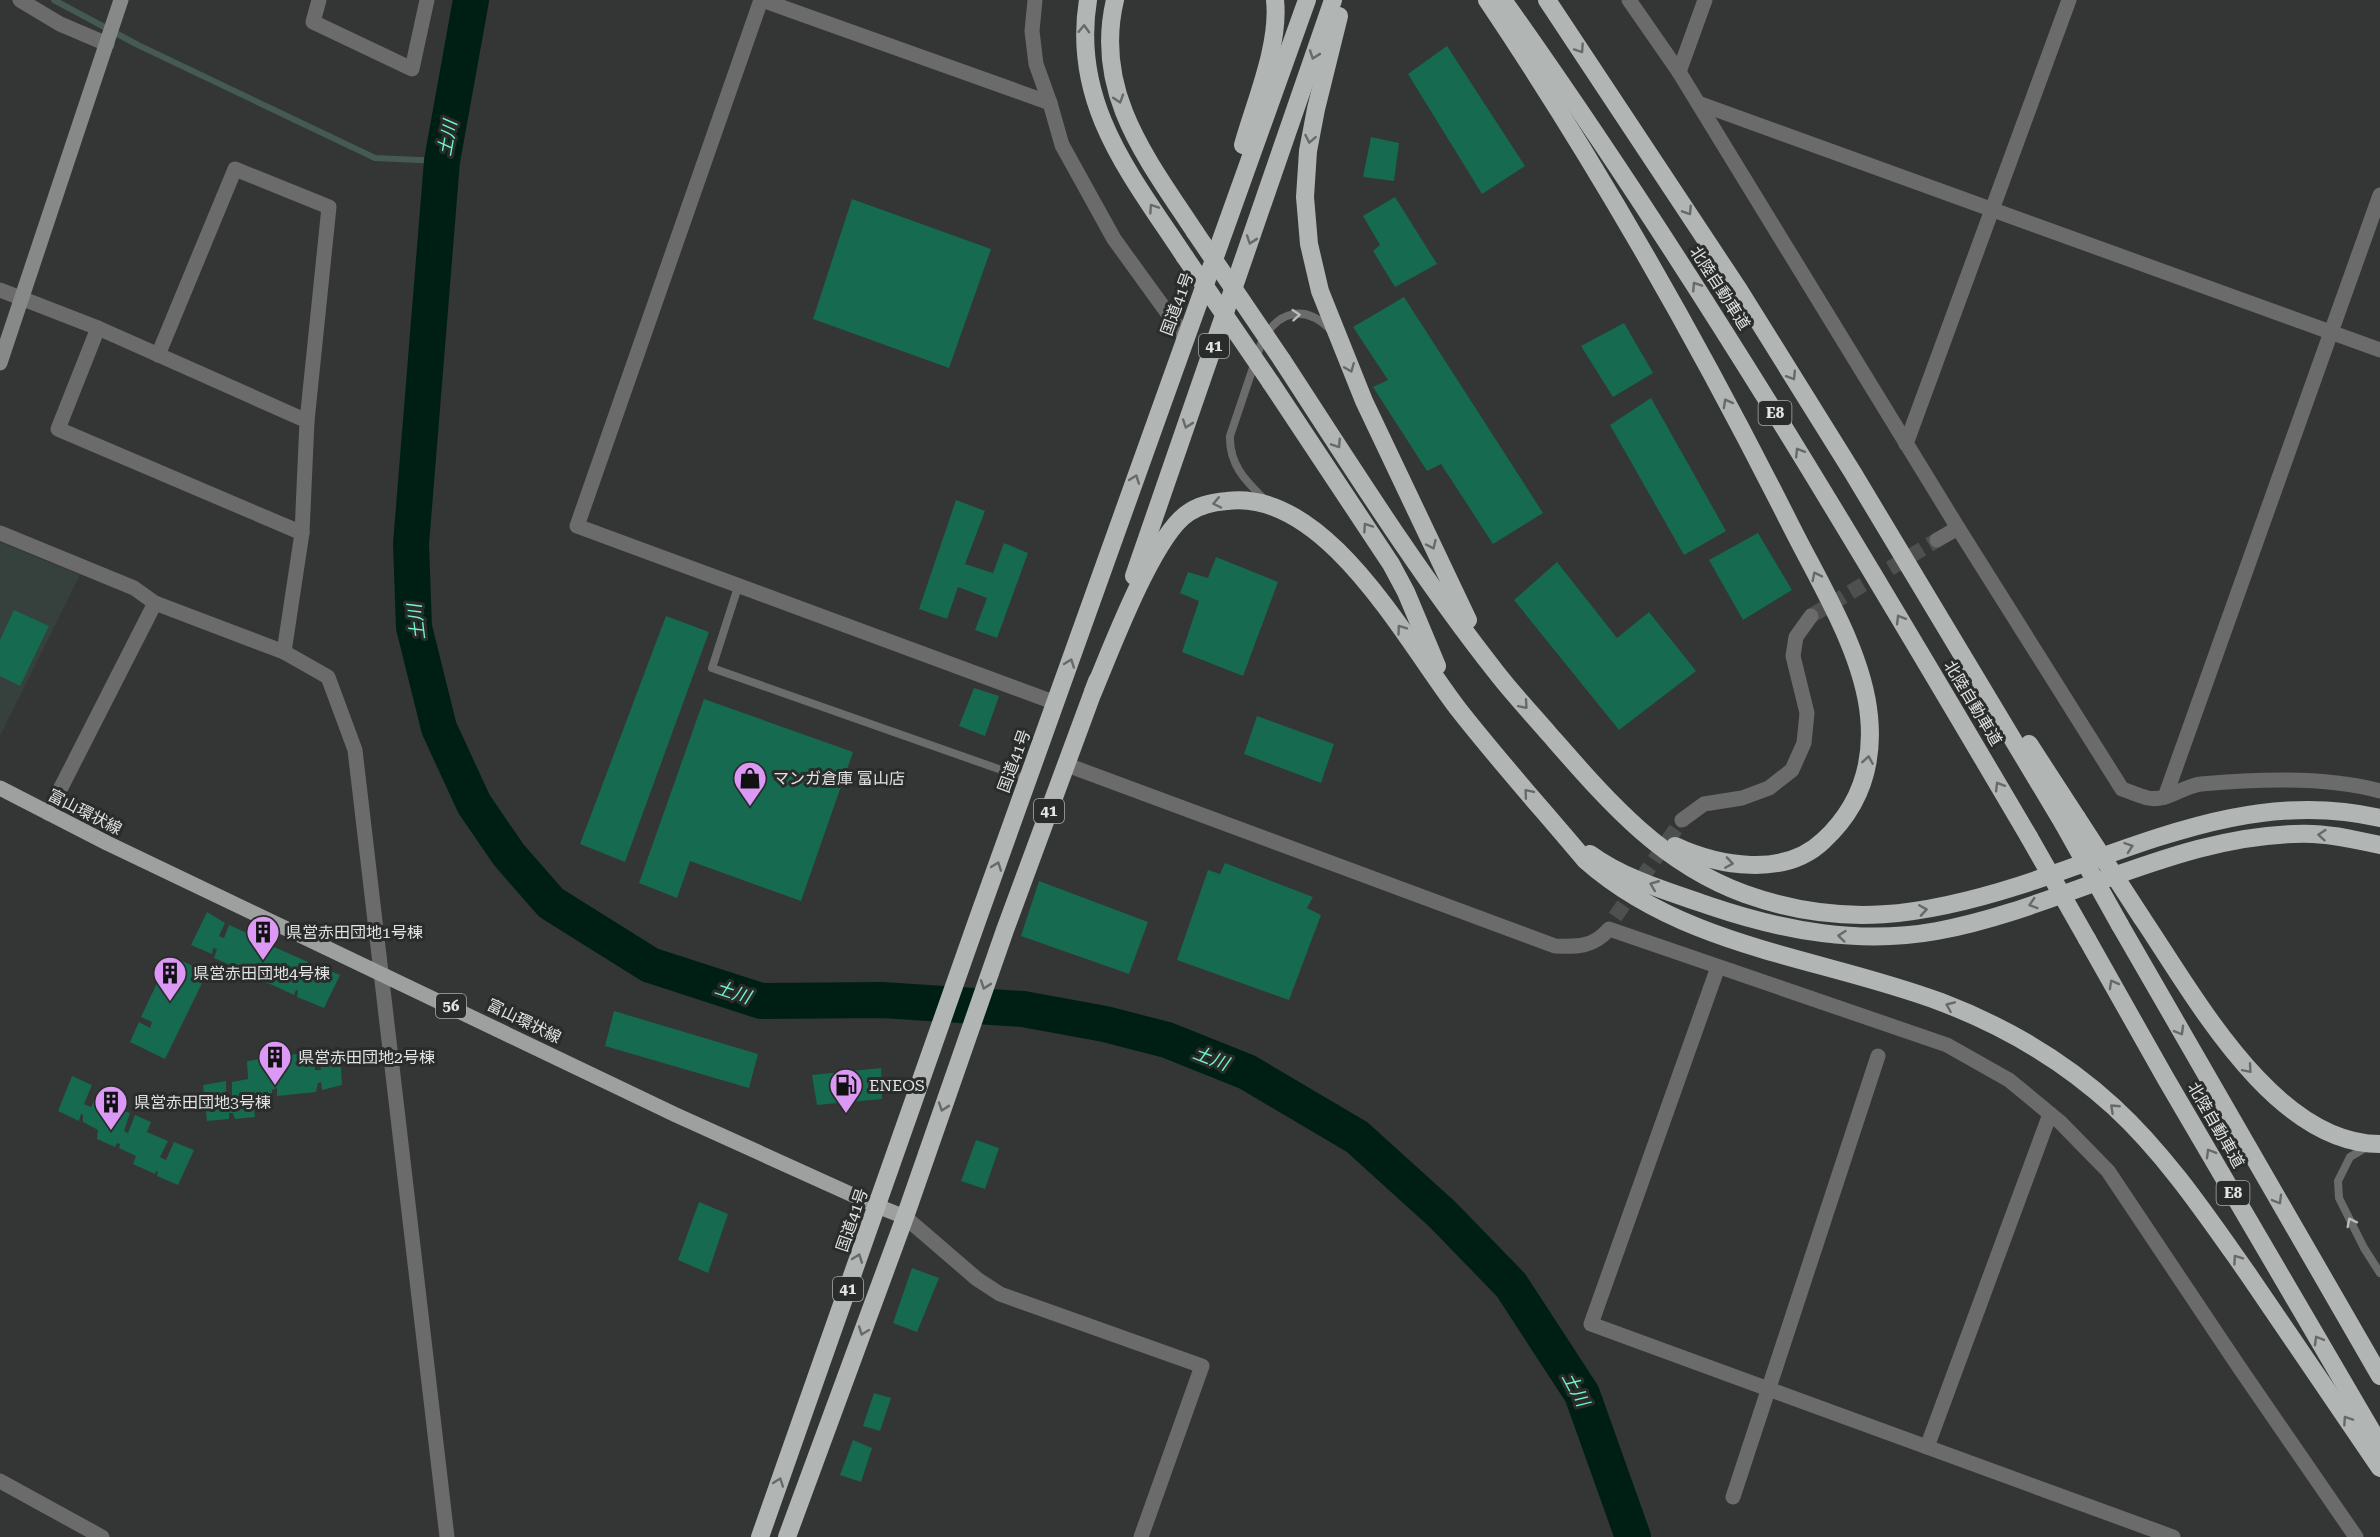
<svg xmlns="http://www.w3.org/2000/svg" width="2380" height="1537" viewBox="0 0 2380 1537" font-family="'Roboto Serif','Noto Sans JP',serif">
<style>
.built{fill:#36403c}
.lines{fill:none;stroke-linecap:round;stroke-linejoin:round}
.stream{stroke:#445a52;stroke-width:6}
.river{stroke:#001f14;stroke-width:36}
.building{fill:#156a4f}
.street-tunnel{stroke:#4d504e;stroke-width:15;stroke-dasharray:15 8;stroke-linecap:butt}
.lane{stroke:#6a6b6a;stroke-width:8}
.street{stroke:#6a6b6a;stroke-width:15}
.secondary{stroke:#878988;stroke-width:15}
.primary{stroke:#9da09f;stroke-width:15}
.highway{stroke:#b1b5b3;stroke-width:18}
.highway-bridge{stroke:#b1b5b3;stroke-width:18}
.oneway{stroke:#666a68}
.oneway2{stroke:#b8bab9}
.labels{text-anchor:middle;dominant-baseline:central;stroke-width:6;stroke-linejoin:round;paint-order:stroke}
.shield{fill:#292c2a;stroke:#aaadac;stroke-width:1.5}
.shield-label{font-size:15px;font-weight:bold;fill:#e2e4e3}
.street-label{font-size:16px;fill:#e2e4e3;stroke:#292c2a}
.poi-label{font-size:16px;fill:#e2e4e3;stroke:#292c2a;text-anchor:start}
.water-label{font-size:18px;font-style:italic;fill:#6ef9c6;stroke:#292c2a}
</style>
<rect width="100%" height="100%" fill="#333634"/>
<polygon class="built" points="0,542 80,575 0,736"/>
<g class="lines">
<polyline class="stream" points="54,0 138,45 375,158 442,161"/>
<polyline class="river" points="471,0 442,161 411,544 414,627 439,728 474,804 509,855 551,903 650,965 761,1001 882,1000 1023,1009 1105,1024 1167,1040 1247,1072 1357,1137 1442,1214 1511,1285 1582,1394 1633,1537"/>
</g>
<g class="building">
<polygon points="1447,46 1525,166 1482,194 1408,74"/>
<polygon points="1371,137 1399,143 1394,181 1363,177"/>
<polygon points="1395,197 1437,264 1395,287 1373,251 1380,245 1363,216"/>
<polygon points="852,199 991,249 949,368 813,319"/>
<polygon points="1404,297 1543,513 1493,544 1441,464 1427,471 1373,387 1388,380 1353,327"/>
<polygon points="1624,323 1653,373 1613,397 1581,346"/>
<polygon points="1651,398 1726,531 1684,555 1610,425"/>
<polygon points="956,500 985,511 965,564 993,573 1004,543 1028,553 997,638 975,630 987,598 958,587 947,619 919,609"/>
<polygon points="1758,533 1792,590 1743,620 1709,560"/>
<polygon points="1216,557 1278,582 1243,676 1182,652 1199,601 1180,593 1188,572 1208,578"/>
<polygon points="1557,562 1617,638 1649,612 1696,671 1619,730 1514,600"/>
<polygon points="14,610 49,626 20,686 0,676 0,640"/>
<polygon points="666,616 709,632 625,862 580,844"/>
<polygon points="974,688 999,696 985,736 959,726"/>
<polygon points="704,699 853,752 801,901 690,861 677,898 639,883"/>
<polygon points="1257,716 1334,744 1321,783 1244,754"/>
<polygon points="1225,863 1313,897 1307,908 1321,915 1289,1000 1177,960 1208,870 1220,874"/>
<polygon points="1039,881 1148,922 1129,974 1021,936"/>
<polygon points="207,912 225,923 219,936 224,938 229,925 268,942 260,958 265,960 272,946 308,962 302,977 305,979 312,963 340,975 324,1008 297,997 298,991 296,990 294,995 255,977 258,970 255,968 251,974 214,958 217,949 213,948 212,954 191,945"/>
<polygon points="172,956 207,973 165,1059 130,1042 139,1022 150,1028 152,1022 141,1017 158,981 171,987 173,982 161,977"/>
<polygon points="614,1011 758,1054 749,1088 605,1046"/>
<polygon points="340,1049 342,1085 322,1090 321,1082 318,1083 316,1092 277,1096 277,1088 272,1090 272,1097 253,1100 255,1117 235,1119 233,1113 229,1113 229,1119 207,1121 203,1085 226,1081 226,1101 232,1101 232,1082 248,1079 247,1061 267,1058 270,1076 275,1075 273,1057 313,1052 315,1070 321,1070 319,1053"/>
<polygon points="881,1068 882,1099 817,1105 812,1075"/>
<polygon points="72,1076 92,1085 84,1104 91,1107 99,1090 119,1098 115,1108 130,1113 124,1131 128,1133 135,1115 151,1122 147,1132 168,1141 160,1157 166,1160 174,1142 194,1150 178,1185 157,1176 158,1172 156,1171 155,1174 133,1164 136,1156 119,1148 120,1144 117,1143 115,1147 97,1139 98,1130 83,1122 83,1115 81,1114 79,1121 58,1111"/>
<polygon points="976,1140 999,1148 985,1189 961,1181"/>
<polygon points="699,1202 728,1214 708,1273 678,1260"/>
<polygon points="912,1268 939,1278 917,1332 893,1323"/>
<polygon points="874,1393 891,1398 880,1431 863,1426"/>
<polygon points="853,1440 872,1448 861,1482 840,1475"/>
</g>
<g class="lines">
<g class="street-tunnel">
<polyline points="1811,616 1937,540"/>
<polyline points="1615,917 1682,820"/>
</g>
<g class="lane">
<path d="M1265 500C1246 481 1229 465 1230 436L1262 341C1279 310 1305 304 1331 330"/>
<polyline points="738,587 712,668 1027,779"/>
<polyline points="2370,1145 2350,1157 2338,1181 2339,1198 2364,1248 2380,1273"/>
</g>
<g class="street">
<polyline points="20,0 60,24 107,44"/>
<polyline points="319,0 313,22 412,69 427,0"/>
<polyline points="761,0 577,526 1056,703"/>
<polyline points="762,0 1050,103"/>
<polyline points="1035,0 1032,31 1036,64 1050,103 1062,145 1114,239 1185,337"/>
<path d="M1629 0 1679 72 1958 528 2122 789C2131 792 2140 796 2148 798 2167 802 2183 786 2201 784 2255 779 2328 776 2380 791"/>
<polyline points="1679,72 1705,0"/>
<polyline points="1698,103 2380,350"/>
<polyline points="0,290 98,328 307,421 302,533 284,652 328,677 355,750 447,1537"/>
<polyline points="98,328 58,429 302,533"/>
<polyline points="158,355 235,169 329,207 307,421"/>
<polyline points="1906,444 2069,0"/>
<polyline points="0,533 134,588 155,603"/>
<polyline points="1937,540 1958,528"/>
<path d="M1067 765 1555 946C1577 947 1594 947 1609 929L1947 1045 2009 1080 2060 1122 2108 1171 2237 1364 2356 1537"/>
<polyline points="2165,797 2380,195"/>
<polyline points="48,813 155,603 284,652"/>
<polyline points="1682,820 1704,804 1742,798 1769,788 1792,770 1804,743 1807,713 1793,656 1796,637 1811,616"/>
<polyline points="1718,967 1591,1324 2173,1537"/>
<polyline points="905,1217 977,1279 1000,1294 1202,1366 1141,1537"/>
<polyline points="1927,1447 2050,1114"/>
<polyline points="0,1481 102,1537"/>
<polyline points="1733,1497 1878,1056"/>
</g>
<polyline class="secondary" points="0,363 121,0"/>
<polyline class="primary" points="0,788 107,843 676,1115 877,1206 905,1217"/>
<g class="highway">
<path d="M1088 0C1071 104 1131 175 1185 257"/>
<path d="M1115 0C1093 92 1147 159 1195 232"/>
<path d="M1487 0C1600 168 1700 345 1791 526 1820 584 1863 652 1869 716 1874 766 1859 808 1823 841 1784 878 1718 866 1675 846"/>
<path d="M1503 0C1694 269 1862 553 2029 837"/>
<polyline points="1547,0 1739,290 1853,473 2063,823"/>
<polyline points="1339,16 1316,109 1308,151 1305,197 1309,244 1320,291 1364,401 1468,620"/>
<path d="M1243 145C1255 102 1280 45 1275 0"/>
<path d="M1282 360C1351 466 1418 573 1496 672 1513 694 1532 714 1550 735 1607 800 1660 863 1745 894 1843 929 1924 916 2021 885 2138 847 2253 788 2380 818"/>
<polyline points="1271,383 1391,564 1406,592 1437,666"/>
<polyline points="1134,576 1333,0"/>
<path d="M1093 692C1111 650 1153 536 1188 513 1199 505 1214 502 1227 501 1326 488 1407 643 1459 710 1499 761 1543 810 1585 860 1684 948 1821 957 1941 1002 2004 1026 2064 1061 2114 1107 2166 1155 2207 1216 2248 1274 2292 1338 2336 1403 2380 1468"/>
<polyline points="2029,744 2077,818"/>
<path d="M1590 854C1624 879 1670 892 1710 906 1784 931 1860 945 1937 931 2063 908 2184 830 2313 834 2336 835 2358 840 2380 845"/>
<path d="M2142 918C2194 995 2274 1144 2380 1144"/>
<polyline points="2120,925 2380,1376"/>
<polyline points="2087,939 2166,1079 2380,1445"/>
<polyline points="760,1537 977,921 1307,0"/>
<polyline points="787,1537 905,1217 1005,930 1097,681"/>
</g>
<g class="highway-bridge">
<polyline points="1195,232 1282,360"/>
<polyline points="1185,257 1271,383"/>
<polyline points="2077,818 2142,918"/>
<polyline points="2063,823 2120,925"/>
<polyline points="2029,837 2087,939"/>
</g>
</g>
<defs><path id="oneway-chevron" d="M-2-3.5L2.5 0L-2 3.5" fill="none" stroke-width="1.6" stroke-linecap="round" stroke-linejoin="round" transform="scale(1.5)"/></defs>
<g class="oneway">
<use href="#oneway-chevron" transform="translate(1084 29) rotate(-88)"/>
<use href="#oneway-chevron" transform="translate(1580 49) rotate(56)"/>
<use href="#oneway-chevron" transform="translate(1314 55) rotate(109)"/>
<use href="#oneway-chevron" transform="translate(1119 99) rotate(72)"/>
<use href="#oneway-chevron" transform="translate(1310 139) rotate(101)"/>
<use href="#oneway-chevron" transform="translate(1153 208) rotate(-124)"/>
<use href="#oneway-chevron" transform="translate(1688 211) rotate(57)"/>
<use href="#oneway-chevron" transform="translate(1251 240) rotate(109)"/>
<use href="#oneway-chevron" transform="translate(1696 286) rotate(-123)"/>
<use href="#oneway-chevron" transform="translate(1350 368) rotate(68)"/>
<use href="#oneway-chevron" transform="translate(1792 376) rotate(58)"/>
<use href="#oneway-chevron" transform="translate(1727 403) rotate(-119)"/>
<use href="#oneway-chevron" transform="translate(1187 424) rotate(109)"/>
<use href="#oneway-chevron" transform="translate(1337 444) rotate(57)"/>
<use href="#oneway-chevron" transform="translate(1799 452) rotate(-122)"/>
<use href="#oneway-chevron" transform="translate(1135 479) rotate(-70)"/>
<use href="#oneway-chevron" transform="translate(1217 503) rotate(168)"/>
<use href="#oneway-chevron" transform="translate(1367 527) rotate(-124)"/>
<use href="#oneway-chevron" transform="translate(1432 545) rotate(65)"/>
<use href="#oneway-chevron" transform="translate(1816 576) rotate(-116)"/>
<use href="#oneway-chevron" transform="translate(1900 619) rotate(-121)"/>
<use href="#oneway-chevron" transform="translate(1401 629) rotate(-126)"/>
<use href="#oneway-chevron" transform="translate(1070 663) rotate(-70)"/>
<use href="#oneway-chevron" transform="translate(1524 705) rotate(49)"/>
<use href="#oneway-chevron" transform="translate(1868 760) rotate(-81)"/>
<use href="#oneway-chevron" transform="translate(1999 786) rotate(-121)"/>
<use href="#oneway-chevron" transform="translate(1528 793) rotate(-130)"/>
<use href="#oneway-chevron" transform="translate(2322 835) rotate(-175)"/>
<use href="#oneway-chevron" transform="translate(2129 847) rotate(-19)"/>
<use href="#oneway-chevron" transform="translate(1729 863) rotate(9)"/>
<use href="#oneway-chevron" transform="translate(997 866) rotate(-70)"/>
<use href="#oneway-chevron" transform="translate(1654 885) rotate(-158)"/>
<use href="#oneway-chevron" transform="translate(2033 904) rotate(162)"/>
<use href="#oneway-chevron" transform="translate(1923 910) rotate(-9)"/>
<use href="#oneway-chevron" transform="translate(1842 936) rotate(-174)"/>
<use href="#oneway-chevron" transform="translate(2113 984) rotate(-119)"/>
<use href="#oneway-chevron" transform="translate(985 985) rotate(109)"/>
<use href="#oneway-chevron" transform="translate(1950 1006) rotate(-157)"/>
<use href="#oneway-chevron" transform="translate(2180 1031) rotate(60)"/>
<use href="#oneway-chevron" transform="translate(2248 1069) rotate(49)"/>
<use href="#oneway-chevron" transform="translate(943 1107) rotate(109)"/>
<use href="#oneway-chevron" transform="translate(2114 1108) rotate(-137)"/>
<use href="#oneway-chevron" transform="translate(2210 1153) rotate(-120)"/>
<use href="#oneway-chevron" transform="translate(2278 1200) rotate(60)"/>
<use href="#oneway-chevron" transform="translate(858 1258) rotate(-70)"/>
<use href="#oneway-chevron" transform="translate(2237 1259) rotate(-125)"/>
<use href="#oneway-chevron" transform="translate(863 1331) rotate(110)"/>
<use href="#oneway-chevron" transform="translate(2318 1340) rotate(-120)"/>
<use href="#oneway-chevron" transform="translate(2347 1420) rotate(-124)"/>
<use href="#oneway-chevron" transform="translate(779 1482) rotate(-70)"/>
</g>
<g class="oneway2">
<use href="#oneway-chevron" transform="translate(1296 315) rotate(-4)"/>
<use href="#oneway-chevron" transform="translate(2351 1222) rotate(-117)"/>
</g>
<defs>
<symbol id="shop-pin" viewBox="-11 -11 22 30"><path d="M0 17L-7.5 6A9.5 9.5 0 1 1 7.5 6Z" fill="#db99f5" stroke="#292c2a"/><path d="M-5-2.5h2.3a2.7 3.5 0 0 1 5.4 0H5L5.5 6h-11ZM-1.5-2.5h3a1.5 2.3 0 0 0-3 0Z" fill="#111"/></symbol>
<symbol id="building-pin" viewBox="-11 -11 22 30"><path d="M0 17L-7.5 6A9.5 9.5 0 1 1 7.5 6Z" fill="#db99f5" stroke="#292c2a"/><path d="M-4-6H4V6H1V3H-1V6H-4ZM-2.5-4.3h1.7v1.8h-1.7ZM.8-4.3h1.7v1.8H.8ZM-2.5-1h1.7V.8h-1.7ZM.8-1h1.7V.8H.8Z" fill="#111"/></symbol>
<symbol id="fuel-pin" viewBox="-11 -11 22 30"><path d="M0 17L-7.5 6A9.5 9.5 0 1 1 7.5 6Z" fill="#db99f5" stroke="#292c2a"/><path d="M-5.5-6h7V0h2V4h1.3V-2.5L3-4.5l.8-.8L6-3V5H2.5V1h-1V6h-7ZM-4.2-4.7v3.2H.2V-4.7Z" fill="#111"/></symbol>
</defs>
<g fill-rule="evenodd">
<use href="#shop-pin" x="731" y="759" width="38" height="52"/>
<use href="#building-pin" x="244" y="913" width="38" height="52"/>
<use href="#building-pin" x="151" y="954" width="38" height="52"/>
<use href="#building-pin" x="256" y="1038" width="38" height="52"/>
<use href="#fuel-pin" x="827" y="1066" width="38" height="52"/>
<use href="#building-pin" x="92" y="1083" width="38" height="52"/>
</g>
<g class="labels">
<g class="shield">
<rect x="1199" y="334" width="30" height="24" rx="4.5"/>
<rect x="1758.5" y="401" width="33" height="24" rx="4.5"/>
<rect x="1034" y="799" width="30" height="24" rx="4.5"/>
<rect x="436" y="994" width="30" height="24" rx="4.5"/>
<rect x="2216.5" y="1181" width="33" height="24" rx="4.5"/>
<rect x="833" y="1277" width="30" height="24" rx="4.5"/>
</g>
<g class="shield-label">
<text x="1214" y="346">41</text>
<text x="1775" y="413">E8</text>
<text x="1049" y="811">41</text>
<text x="451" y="1006">56</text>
<text x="2233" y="1193">E8</text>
<text x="848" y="1289">41</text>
</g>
<g class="street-label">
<text transform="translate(1720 288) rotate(57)">北陸自動車道</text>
<text transform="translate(1177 304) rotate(-70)">国道41号</text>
<text transform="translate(1973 703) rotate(59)">北陸自動車道</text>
<text transform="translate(1014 761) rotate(-70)">国道41号</text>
<text transform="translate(85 812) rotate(27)">富山環状線</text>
<text transform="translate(524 1021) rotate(26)">富山環状線</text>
<text transform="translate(2216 1125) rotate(60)">北陸自動車道</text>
<text transform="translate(852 1220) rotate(-71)">国道41号</text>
</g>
<g class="poi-label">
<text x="773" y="778">マンガ倉庫 富山店</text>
<text x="286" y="932">県営赤田団地1号棟</text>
<text x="193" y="973">県営赤田団地4号棟</text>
<text x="298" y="1057">県営赤田団地2号棟</text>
<text x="869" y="1085">ENEOS</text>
<text x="134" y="1102">県営赤田団地3号棟</text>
</g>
<g class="water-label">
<text transform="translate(447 138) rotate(-80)">土川</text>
<text transform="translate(416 622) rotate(-97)">土川</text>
<text transform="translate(733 992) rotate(18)">土川</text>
<text transform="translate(1211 1058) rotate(21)">土川</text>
<text transform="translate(1576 1389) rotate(62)">土川</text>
</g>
</g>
</svg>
